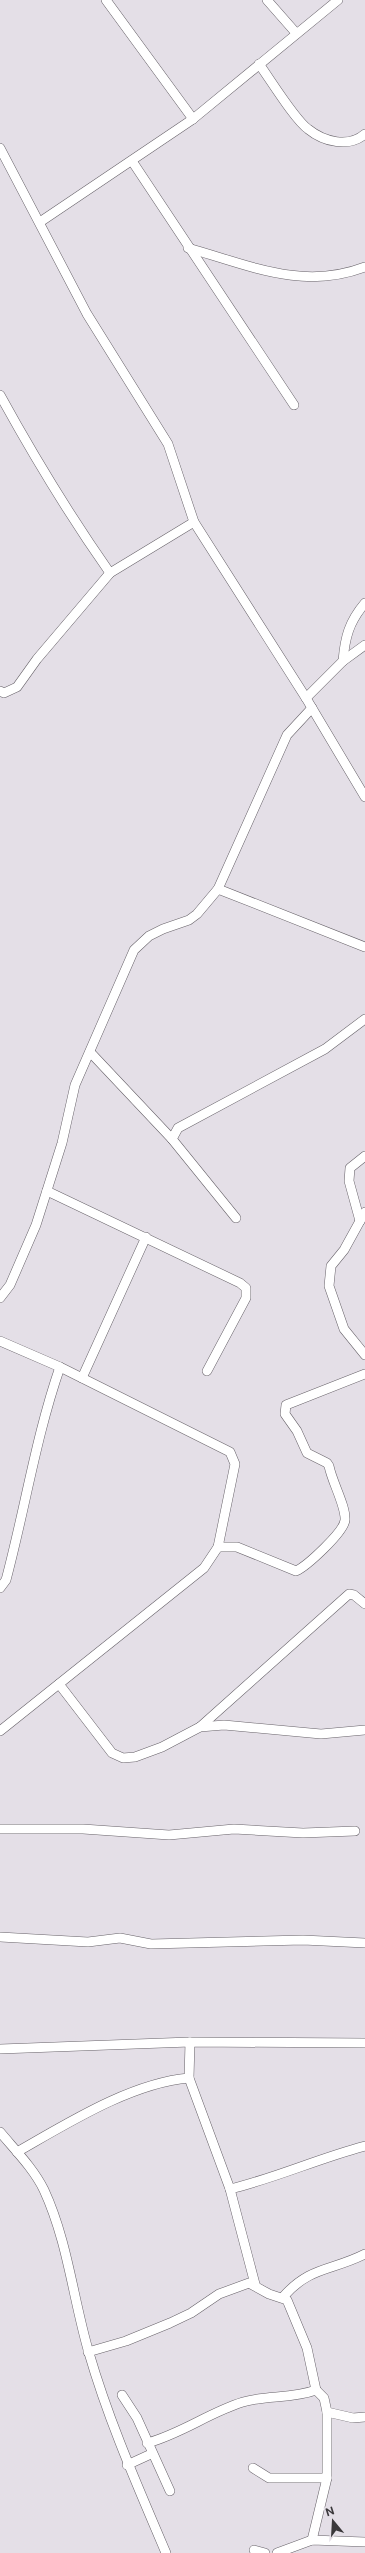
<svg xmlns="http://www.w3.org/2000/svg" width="365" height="2553" viewBox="0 0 365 2553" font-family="'Public Sans',sans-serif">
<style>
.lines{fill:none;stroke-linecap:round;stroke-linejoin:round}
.minor-casing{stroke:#676269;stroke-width:10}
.minor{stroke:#fff;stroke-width:9}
</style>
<rect width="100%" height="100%" fill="#e4dfe7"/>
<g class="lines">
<defs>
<g id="minor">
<polyline points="106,0 193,119"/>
<polyline points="267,0 296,33"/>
<path d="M259 64C270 79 295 120 308 129 324 142 349 148 365 134"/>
<polyline points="0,148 87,314 168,444 194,522 306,698 365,797"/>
<polyline points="132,161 294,405"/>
<polyline points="40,222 193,119 338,0"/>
<path d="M188 248C249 265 303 291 365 267"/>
<path d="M0 395C34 457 70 516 110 573L194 522"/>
<path d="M343 661C345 637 349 622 365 603"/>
<polyline points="0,691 4,693 17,687 37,659 110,573"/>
<polyline points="306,698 343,661 365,645"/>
<polyline points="218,889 365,947"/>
<polyline points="90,1052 172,1139"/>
<polyline points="47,1191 240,1283 246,1288 246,1298 207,1371"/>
<polyline points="365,1212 344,1250 331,1266 329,1286 344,1329 365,1355"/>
<polyline points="236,1218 172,1139 178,1128 325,1049 365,1019"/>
<polyline points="360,1221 349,1181 350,1168 365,1156"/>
<polyline points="0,1298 10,1285 36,1225 62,1143 75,1085 134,950 149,936 163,929 189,920 197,914 218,889 287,735 312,708"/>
<polyline points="0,1341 60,1367 230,1452 235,1464 218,1547 204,1568 0,1731"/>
<polyline points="82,1378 146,1237"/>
<path d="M218 1547H237L296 1571C307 1566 344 1532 345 1520 346 1506 332 1482 329 1466L327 1463 307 1453 297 1431 285 1414 286 1405 365 1374"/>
<path d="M0 1588 6 1580C25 1509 36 1436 60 1367"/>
<polyline points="59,1684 112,1753 123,1758 135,1757 162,1747 200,1727 224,1725 321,1734 365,1730"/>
<polyline points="200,1727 349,1594 354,1595 365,1604"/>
<polyline points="0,1829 83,1829 169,1835 234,1829 303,1833 355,1831"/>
<polyline points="0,1937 88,1942 120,1938 151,1944 303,1940 365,1943"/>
<polyline points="190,2042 189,2078 230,2189 255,2284"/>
<polyline points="0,2049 190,2042 365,2043"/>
<path d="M0 2132C15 2150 34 2169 44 2190 68 2242 73 2299 89 2353 109 2422 138 2487 166 2553"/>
<path d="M17 2152C68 2123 131 2083 189 2078"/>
<path d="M230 2189C276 2178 319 2158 365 2146"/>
<path d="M283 2297C310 2266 332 2271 365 2254"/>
<polyline points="88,2352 126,2341 170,2323 191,2313 219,2294 249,2283 269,2294 287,2300 307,2348 316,2390"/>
<polyline points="122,2395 137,2418 170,2491"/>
<polyline points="327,2412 353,2418 365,2417"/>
<path d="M147 2443C181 2434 210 2412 243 2402 266 2395 292 2399 316 2390L324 2398 327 2412V2478L312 2540"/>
<polyline points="127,2465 151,2454"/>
<polyline points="253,2468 269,2478 327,2478"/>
<polyline points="254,2550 265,2553"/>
<polyline points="277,2553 312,2540 365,2542"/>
</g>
</defs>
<use href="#minor" class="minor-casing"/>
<use href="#minor" class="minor"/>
</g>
<g transform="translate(333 2521) rotate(342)" stroke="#e4dfe7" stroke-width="3" paint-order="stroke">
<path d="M0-3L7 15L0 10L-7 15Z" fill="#3a383b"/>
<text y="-6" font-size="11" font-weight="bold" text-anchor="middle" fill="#3a383b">N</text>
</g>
</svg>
